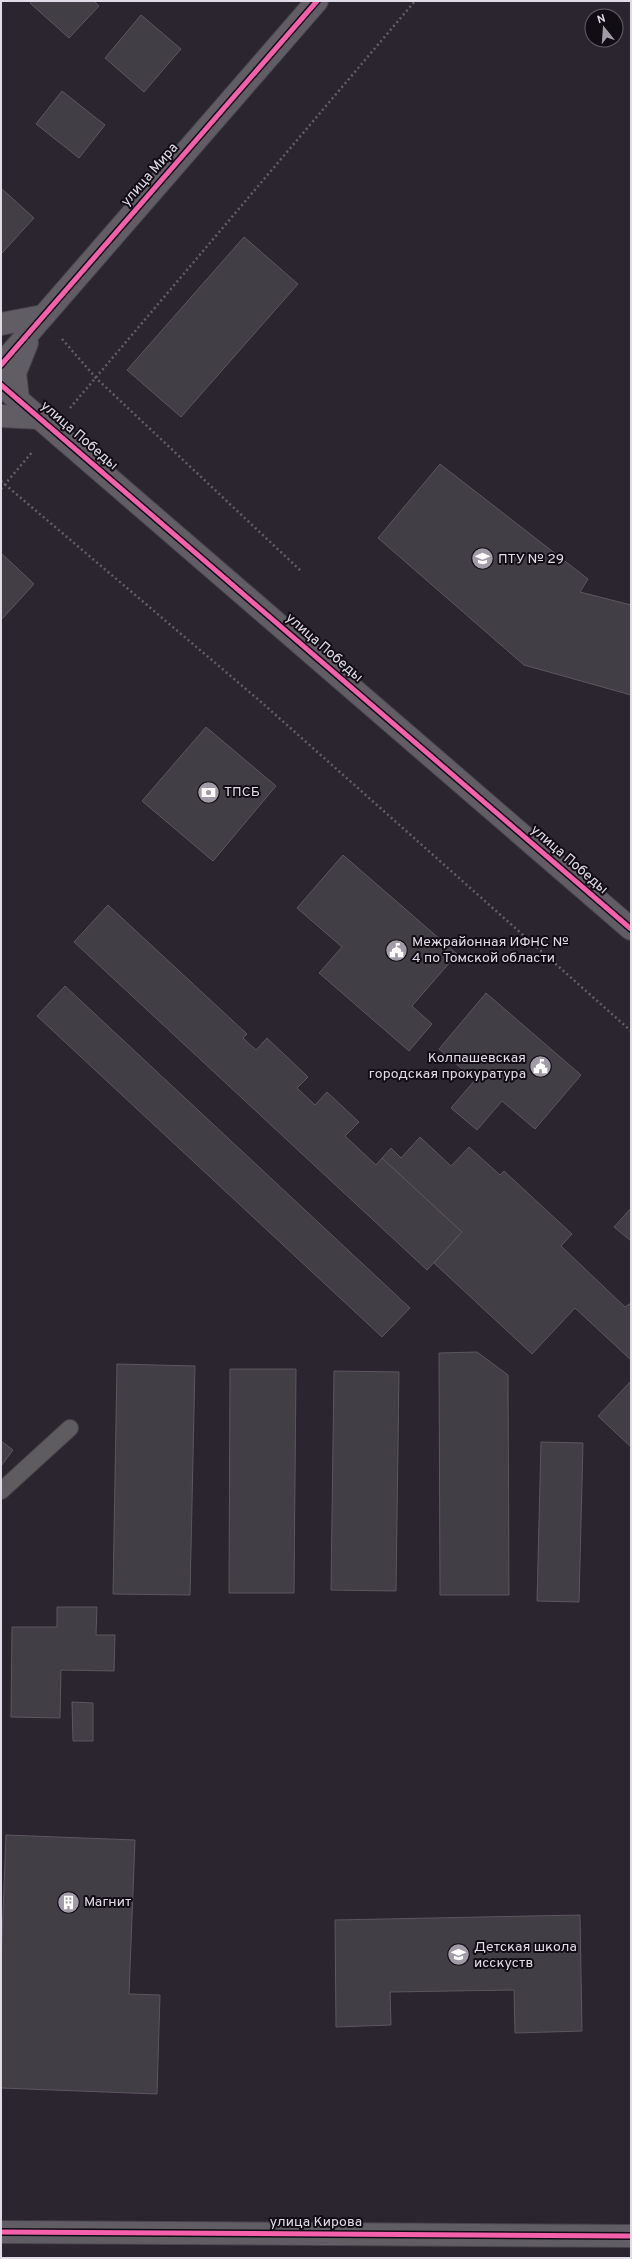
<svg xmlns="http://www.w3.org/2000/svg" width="632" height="2259" viewBox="0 0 632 2259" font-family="Overpass,sans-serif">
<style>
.building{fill:#423e46;stroke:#5b565f}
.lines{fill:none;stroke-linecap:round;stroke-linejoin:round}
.lane-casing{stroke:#47434c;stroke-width:18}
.secondary-casing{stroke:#47434c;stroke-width:24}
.path{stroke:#636065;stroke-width:2.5;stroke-dasharray:2 3;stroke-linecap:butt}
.lane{stroke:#5f5c61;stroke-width:16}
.secondary{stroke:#615d65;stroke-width:22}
.cycleway-casing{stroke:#110d15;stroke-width:8}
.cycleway{stroke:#f560ab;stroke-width:5}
.labels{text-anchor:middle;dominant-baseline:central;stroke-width:4;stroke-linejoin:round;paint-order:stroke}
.street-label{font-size:14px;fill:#e1dae7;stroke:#110d15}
.poi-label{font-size:14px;fill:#e1dae7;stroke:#110d15;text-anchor:start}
</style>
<rect width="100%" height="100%" fill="#2a252f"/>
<g class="building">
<polygon points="32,1 94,1 99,6 69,38 30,3"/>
<polygon points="141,15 181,49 144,92 105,58"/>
<polygon points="62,91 105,125 79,158 36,124"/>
<polygon points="1,188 34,218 2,253 1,252"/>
<polygon points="244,237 298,284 181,417 127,370"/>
<polygon points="440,464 588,579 580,592 631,605 631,695 524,665 378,538"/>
<polygon points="1,553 34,584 1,620"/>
<polygon points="206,727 276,786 213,861 142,801"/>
<polygon points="343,855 457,954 412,1006 432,1024 409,1051 319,973 342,947 297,908"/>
<polygon points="108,905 247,1034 243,1038 256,1050 267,1038 308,1077 297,1088 315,1105 327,1092 359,1122 345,1136 376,1165 382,1158 462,1232 427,1270 74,942"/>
<polygon points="65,986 410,1308 382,1337 37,1016"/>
<polygon points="486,993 581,1075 535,1129 502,1101 477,1130 451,1108 475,1080 439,1049"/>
<polygon points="420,1137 451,1166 469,1147 500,1175 504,1171 572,1234 561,1246 625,1307 631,1303 631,1360 575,1308 532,1354 434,1263 462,1232 382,1158 391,1148 401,1158"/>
<polygon points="631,1208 631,1241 614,1227"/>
<polygon points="477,1352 508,1375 509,1595 440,1595 439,1353"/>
<polygon points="117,1364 195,1366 190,1595 113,1594"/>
<polygon points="230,1369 296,1369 294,1593 229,1593"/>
<polygon points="334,1371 399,1372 396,1591 331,1590"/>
<polygon points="631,1381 631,1447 598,1416"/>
<polygon points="1,1441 13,1450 1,1466"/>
<polygon points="541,1442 583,1443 579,1602 537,1601"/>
<polygon points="57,1607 97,1607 96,1635 115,1635 114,1671 61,1670 60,1718 11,1717 12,1627 57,1627"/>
<polygon points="72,1702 93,1703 93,1741 73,1741"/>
<polygon points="6,1835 135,1840 129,1994 160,1995 157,2094 1,2088 1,1965"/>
<polygon points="580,1915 582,2031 515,2033 514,1990 390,1992 391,2025 336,2027 335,1920"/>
</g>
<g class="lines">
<defs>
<polyline id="lane" points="1,1491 70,1428"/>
<g id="secondary">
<polyline points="1,324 43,316"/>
<polyline points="1,365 317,1"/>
<polyline points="1,385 631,929"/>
<polyline points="18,399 15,373 27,343"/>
<polyline points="1,416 40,418"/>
<polyline points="1,2232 631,2236"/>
</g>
</defs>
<use href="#lane" class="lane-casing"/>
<use href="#secondary" class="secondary-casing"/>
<g class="path">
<polyline points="62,339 96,378 301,571"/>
<polyline points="70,408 415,1"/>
<polyline points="1,481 260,701 631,1031"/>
<polyline points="1,489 33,451"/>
</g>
<use href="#lane" class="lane"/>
<use href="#secondary" class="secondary"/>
<defs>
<g id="cycleway">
<polyline points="1,365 317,1"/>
<polyline points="1,385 631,929"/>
<polyline points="1,2232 631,2236"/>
</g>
</defs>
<use href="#cycleway" class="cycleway-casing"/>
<use href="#cycleway" class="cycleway"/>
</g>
<defs>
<symbol id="university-disc" viewBox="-11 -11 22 22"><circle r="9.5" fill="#a19ba7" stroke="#110d15"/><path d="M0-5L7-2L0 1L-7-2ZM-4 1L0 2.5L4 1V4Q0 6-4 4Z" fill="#fff"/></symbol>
<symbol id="bank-disc" viewBox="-11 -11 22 22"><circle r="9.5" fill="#a19ba7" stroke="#110d15"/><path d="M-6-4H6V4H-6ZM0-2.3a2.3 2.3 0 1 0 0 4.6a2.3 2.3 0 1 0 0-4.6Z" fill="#fff"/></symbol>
<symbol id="civic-disc" viewBox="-11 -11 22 22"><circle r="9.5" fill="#a19ba7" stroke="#110d15"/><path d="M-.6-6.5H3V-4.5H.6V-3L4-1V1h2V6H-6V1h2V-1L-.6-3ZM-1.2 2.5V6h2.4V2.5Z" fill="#fff"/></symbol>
<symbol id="building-disc" viewBox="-11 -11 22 22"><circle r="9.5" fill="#a19ba7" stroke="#110d15"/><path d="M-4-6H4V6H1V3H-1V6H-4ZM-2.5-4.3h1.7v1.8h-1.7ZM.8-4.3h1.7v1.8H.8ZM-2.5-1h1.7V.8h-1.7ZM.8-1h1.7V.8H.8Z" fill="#fff"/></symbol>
<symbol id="school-disc" viewBox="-11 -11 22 22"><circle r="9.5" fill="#a19ba7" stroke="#110d15"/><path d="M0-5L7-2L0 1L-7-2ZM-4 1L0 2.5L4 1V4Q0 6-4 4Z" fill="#fff"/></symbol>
</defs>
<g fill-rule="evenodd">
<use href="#university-disc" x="470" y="546" width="25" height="25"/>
<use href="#bank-disc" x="196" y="780" width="25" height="25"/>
<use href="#civic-disc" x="384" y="938" width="25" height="25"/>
<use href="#civic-disc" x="528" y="1054" width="25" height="25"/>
<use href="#building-disc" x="56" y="1890" width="25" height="25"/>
<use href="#school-disc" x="446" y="1942" width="25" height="25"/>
</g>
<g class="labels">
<g class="street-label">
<text transform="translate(150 175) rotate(-49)">улица Мира</text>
<text transform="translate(79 436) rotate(41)">улица Победы</text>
<text transform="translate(324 648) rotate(41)">улица Победы</text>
<text transform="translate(569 860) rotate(41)">улица Победы</text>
<text x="316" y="2222">улица Кирова</text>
</g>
<g class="poi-label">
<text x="498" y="559">ПТУ № 29</text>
<text x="224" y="792">ТПСБ</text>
<text x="412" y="942">Межрайонная ИФНС №<tspan x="412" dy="16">4 по Томской области</tspan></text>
<text x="526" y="1058" text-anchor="end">Колпашевская<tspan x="526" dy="16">городская прокуратура</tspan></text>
<text x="84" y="1902">Магнит</text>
<text x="474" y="1947">Детская школа<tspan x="474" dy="16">исскуств</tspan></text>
</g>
</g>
<rect width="632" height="2259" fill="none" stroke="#e1dae7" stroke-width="4"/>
<g transform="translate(604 28) rotate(343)"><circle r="19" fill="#110d15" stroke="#645f69"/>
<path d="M0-3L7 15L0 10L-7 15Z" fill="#a19ba7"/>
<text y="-6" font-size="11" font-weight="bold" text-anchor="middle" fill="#e1dae7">N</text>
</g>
</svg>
